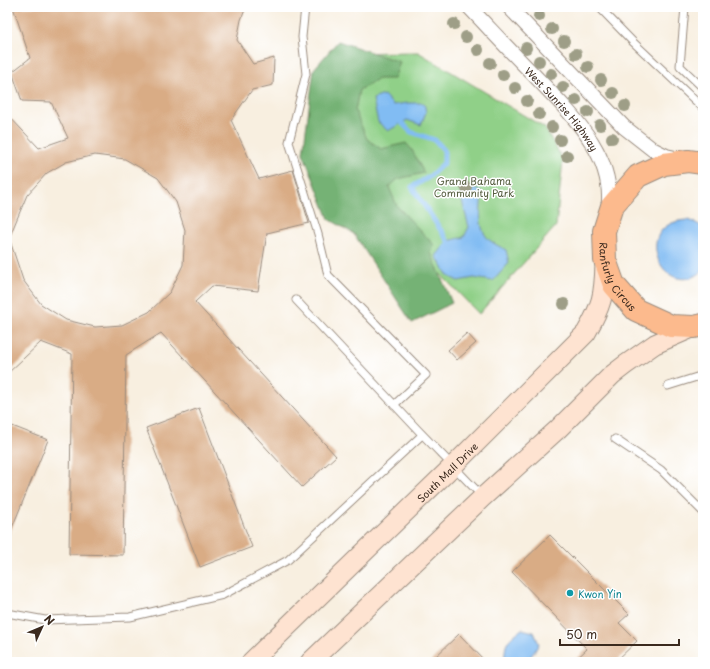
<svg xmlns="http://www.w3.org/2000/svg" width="710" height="669" viewBox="0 0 710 669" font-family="'Playpen Sans',sans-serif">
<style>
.green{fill:#90d088;stroke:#667d53}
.forest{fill:#74b274;stroke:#586e49}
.water{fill:#81bcf3;stroke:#5e7388}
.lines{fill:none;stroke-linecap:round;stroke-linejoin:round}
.stream{stroke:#81bcf3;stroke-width:5}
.building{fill:#d9ac85;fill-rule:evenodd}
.lane-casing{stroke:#9a8c7f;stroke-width:9}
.street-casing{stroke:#9a8c7f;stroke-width:16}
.secondary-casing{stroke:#9a8c7f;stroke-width:21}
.primary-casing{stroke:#9a8c7f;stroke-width:24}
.lane{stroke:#fff;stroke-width:7}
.street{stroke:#fff;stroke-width:14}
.secondary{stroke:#fee3d1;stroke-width:19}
.primary{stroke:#fcba8d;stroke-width:22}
.tree{fill:#9e9e87}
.culture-dot{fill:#0f9aa8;stroke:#fff;stroke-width:1.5}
.labels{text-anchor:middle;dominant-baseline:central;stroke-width:3;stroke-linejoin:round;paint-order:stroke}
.street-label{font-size:10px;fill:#3b2a1e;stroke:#fff}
.park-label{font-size:10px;fill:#545c3e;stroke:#fff}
.culture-label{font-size:10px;fill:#0d838f;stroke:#fff;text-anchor:start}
</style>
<rect width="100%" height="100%" fill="#fff"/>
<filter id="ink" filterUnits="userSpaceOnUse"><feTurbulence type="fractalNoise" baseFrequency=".025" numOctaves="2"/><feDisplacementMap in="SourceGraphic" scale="8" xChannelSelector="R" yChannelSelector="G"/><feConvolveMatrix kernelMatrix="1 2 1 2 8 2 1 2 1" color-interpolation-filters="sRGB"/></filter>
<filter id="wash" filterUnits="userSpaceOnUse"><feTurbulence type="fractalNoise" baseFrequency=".012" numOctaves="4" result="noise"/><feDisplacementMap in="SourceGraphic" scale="16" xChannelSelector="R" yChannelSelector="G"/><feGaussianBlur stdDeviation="0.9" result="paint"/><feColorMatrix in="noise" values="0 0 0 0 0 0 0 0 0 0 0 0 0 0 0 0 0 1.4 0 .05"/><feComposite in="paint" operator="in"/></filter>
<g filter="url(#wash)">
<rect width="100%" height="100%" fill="#f8efe0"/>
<polygon class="green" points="418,52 545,128 563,160 556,226 479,314 324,154 332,53"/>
<polygon class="forest" points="338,41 400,62 394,79 378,79 359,90 355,111 367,139 381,149 406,143 412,150 424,173 398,179 389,187 397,206 434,245 431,253 452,303 412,323 354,234 329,219 303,153 314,69"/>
<g class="water">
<polygon points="384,95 393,105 407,103 424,103 426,112 421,125 407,120 388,131 378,122 373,99"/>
<path d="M473 188 482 192C481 209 476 231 492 242 496 245 501 247 506 250L509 263 493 281 474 278 458 281 448 276 436 256 448 241 464 237 469 227 462 201V191Z"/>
<path d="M689 220 698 224 703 228V271C662 304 628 221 689 220Z"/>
<path d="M522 629 534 632 539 644C528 663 526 662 505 662 504 643 507 640 522 629Z"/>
</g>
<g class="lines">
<polyline class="stream" points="402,123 411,132 435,140 444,150 444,163 429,177 412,187 448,241"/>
</g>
<g id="blocks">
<g class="building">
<path d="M13 7H246L241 20 237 40 253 64 274 58 273 85 252 90 231 120 259 179 293 170 309 223 267 233 258 291 212 286 195 302 336 456 302 487 161 333 126 355 123 555 69 554 72 354 41 342 7 374V114L39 148 68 138 51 102 22 101 12 72 30 58ZM95 155 125 159 158 178 176 202 185 230 183 265 170 292 149 312 122 325 95 327 66 320 41 304 23 280 9 238 27 195 47 173 66 162Z"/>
<polygon points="467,333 476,343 457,360 448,350"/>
<polygon points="199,408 252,547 200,567 146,428"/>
<polygon points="7,424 48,440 7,540"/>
<polygon points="550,535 629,614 619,623 637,641 615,662 573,662 587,649 512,572"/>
<polygon points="459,634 486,662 430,662"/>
</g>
</g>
</g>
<g filter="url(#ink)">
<use href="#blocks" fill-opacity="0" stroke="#9a8c7f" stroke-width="1"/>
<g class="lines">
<defs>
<g id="lane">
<polyline points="305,7 302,37 306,74 289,142 318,234 328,275 426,375 394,405"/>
<polyline points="599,7 633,42 703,108"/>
<polyline points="685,7 680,66 703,88"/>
<polyline points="296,300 418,430 483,497"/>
<polyline points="668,386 703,375"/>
<polyline points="615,439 661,470 703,512"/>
<polyline points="7,613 45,620 130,617 223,595 288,560 422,435"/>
</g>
<g id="street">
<path id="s1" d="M469 7C491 30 512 53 534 75 569 112 617 155 608 211"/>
<polyline points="509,7 624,127 652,149 666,156 680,159"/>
</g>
<g id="secondary">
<path id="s2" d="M251 662 453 466 586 333C602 305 604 296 605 264"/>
<polyline points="310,662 483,497 558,429 612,375 625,365 655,344 694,327"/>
</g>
<g id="primary">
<path id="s3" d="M703 163 688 161 664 164 638 176 612 206 604 231 605 260 614 285 636 310 671 326 694 327 703 325"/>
</g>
</defs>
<use href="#lane" class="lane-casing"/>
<use href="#street" class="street-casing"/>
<use href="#secondary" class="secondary-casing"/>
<use href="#primary" class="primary-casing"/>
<use href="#lane" class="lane"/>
<use href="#street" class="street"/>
<use href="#secondary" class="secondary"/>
<use href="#primary" class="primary"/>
</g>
<g class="tree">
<circle cx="539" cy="16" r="6"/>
<circle cx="454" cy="24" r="6"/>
<circle cx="552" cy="29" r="6"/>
<circle cx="466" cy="37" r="6"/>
<circle cx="564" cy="41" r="6"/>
<circle cx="526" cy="48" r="6"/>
<circle cx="478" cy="50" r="6"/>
<circle cx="576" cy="54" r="6"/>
<circle cx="539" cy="61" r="6"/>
<circle cx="490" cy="63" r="6"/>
<circle cx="588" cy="67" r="6"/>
<circle cx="551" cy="74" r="6"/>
<circle cx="503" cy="75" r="6"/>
<circle cx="601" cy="80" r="6"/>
<circle cx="563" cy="87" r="6"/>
<circle cx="515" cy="88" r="6"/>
<circle cx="613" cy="93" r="6"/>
<circle cx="576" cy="100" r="6"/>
<circle cx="527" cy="101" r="6"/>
<circle cx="625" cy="106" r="6"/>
<circle cx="588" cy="112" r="6"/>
<circle cx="539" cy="114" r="6"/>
<circle cx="600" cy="125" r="6"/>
<circle cx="552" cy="127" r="6"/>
<circle cx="612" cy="138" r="6"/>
<circle cx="560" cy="140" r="6"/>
<circle cx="567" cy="156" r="6"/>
<circle cx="466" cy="187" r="6"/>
<circle cx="564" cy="304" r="6"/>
</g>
</g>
<circle class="culture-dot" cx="570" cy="593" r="4"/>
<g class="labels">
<g class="street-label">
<text stroke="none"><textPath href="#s1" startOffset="138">West Sunrise Highway</textPath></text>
<text stroke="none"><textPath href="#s3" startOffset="183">Ranfurly Circus</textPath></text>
<text stroke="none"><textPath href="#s2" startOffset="273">South Mall Drive</textPath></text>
</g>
<g class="park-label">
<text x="474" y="180">Grand Bahama<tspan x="474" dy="12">Community Park</tspan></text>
</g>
<g class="culture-label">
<text x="578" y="593">Kwon Yin</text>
</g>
</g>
<rect width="710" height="669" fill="none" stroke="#fff" stroke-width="24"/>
<g transform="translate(42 627) rotate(46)" stroke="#ffffff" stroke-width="3" paint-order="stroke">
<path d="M0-3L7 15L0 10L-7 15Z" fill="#3b2a1e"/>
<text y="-6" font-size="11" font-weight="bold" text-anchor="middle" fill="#3b2a1e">N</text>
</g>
<path d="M560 639v6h119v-6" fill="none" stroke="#3b2a1e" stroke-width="2"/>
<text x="566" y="639" font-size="12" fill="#3b2a1e" stroke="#ffffff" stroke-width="3" paint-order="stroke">50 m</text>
</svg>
